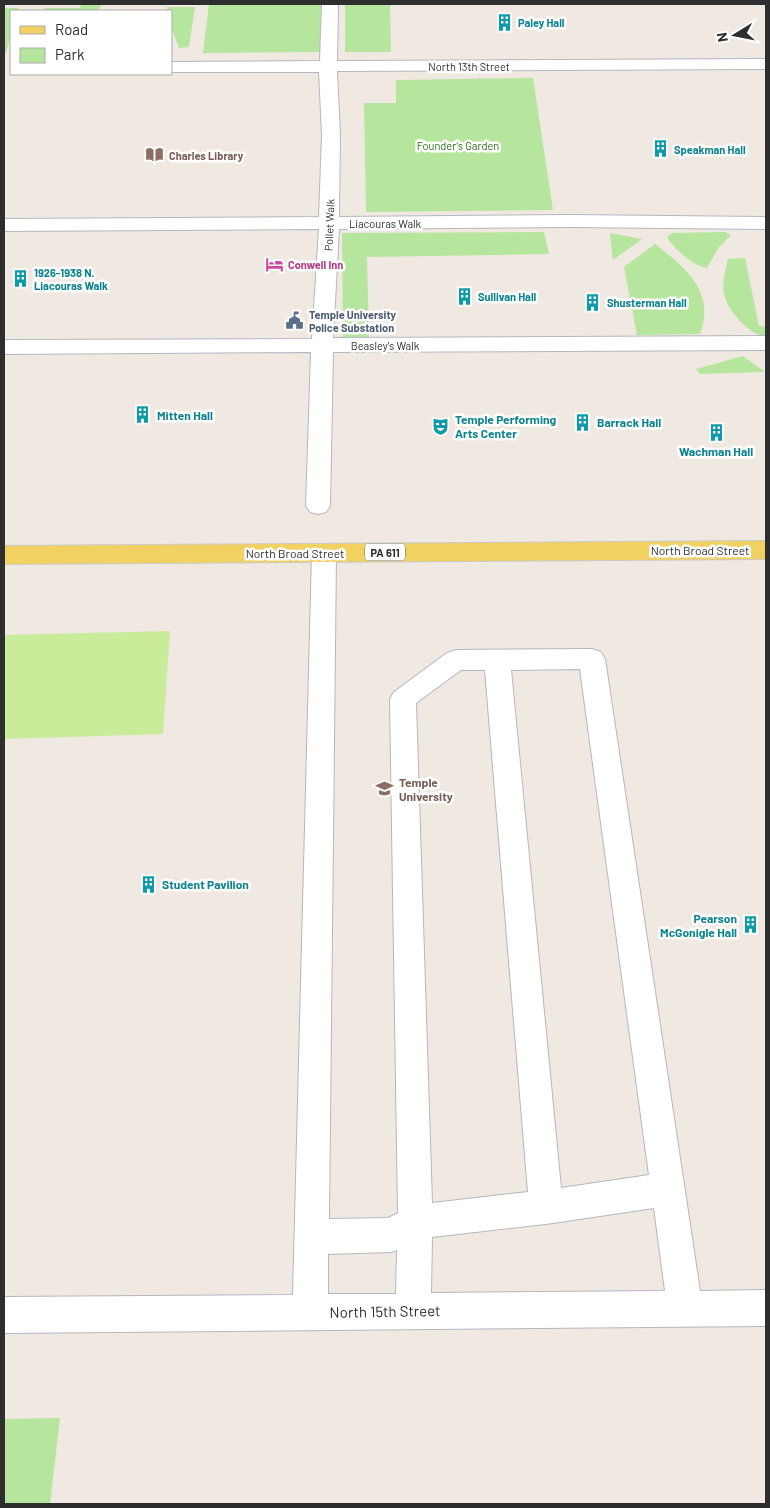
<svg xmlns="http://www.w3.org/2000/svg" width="770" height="1508" viewBox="0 0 770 1508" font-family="Barlow,sans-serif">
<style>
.green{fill:#b6e59e}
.pitch{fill:#c9ec9a}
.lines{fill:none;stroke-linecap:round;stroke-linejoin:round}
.minor-casing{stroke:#b4b7c1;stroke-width:2}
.major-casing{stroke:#c9c9c9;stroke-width:2}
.minor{fill:#fff;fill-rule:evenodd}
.major{fill:#f2d163;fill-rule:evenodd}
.labels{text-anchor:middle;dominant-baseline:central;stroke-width:5;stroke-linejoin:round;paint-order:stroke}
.far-culture-label{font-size:11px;font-weight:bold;fill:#0d838f;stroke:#fff;text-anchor:start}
.far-street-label{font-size:11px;fill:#2e2e2e;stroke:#fff}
.far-park-label{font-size:11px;fill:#2c6e1b;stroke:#fff}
.far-education-label{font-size:11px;font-weight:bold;fill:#785e54;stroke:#fff;text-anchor:start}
.far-hotel-label{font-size:11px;font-weight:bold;fill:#b23c85;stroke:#fff;text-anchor:start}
.far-service-label{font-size:11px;font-weight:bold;fill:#4e5e75;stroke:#fff;text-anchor:start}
.shield{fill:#fff;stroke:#6d6d6d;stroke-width:1}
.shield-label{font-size:11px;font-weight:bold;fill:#2e2e2e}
.culture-label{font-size:12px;font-weight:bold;fill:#0d838f;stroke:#fff;text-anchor:start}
.street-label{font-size:12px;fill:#2e2e2e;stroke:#fff}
.education-label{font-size:12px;font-weight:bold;fill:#785e54;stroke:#fff;text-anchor:start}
.near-street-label{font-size:15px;fill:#2e2e2e;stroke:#fff}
</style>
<rect width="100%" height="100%" fill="#efe9e1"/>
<g class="green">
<polygon points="81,4 102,4 98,11 43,11 44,8 80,8"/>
<polygon points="209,4 321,4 320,52 203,53"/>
<polygon points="345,4 390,4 391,52 345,52"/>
<polygon points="167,7 195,7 189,47 179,48 171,27 171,11 167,11"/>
<polygon points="4,8 19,8 18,11 11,11 11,36 6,53 4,53"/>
<polygon points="533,78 553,210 366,212 364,103 396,103 396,80"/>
<polygon points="544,232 549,254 367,257 369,338 343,338 342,233"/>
<path d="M725 232 731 235 719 247 707 268C693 266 674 249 667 237L672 233Z"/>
<polygon points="610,233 642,239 613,260"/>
<path d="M655 244C685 267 716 292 700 334L637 335 624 267Z"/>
<path d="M745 258 759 326 766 327V337C749 334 731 314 725 298 721 285 725 271 728 259Z"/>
<polygon points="743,356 765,372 700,374 696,369"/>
<polygon points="60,1418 50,1504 4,1504 4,1419"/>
</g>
<polygon class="pitch" points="170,631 163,734 4,739 4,635"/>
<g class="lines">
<defs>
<g id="minor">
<polygon points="322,4 338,4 337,61 766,59 766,69 337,71 340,135 339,217 570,215 766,217 766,229 570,227 339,229 333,338 766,336 766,350 333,352 330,506 326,512 318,514 310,512 306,506 311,352 4,354 4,340 312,339 319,229 4,231 4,219 319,217 322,135 319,72 171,72 171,62 320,61"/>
<path d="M324 544 333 547 336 553 329 1219 388 1218 398 1213 390 699 394 692 447 653 456 650 592 649 601 652 605 659 700 1291 766 1290V1326L4 1333V1297L293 1295 312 553 315 547ZM580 669 649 1175 561 1188 511 670ZM461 670H485L528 1192 432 1203 416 703ZM654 1208 665 1291 431 1293 432 1237 546 1224ZM397 1250 396 1294H328V1254L391 1252Z"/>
</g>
<polygon id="major" points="766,541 766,559 4,564 4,546"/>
</defs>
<use href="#minor" class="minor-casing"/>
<use href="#major" class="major-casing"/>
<use href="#minor" class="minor"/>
<use href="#major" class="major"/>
</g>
<defs>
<symbol id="building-bare" viewBox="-9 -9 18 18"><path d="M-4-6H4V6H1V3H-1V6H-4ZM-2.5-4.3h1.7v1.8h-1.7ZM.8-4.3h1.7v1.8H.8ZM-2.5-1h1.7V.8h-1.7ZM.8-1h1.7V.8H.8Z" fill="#0f9aa8" stroke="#fff" stroke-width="2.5" paint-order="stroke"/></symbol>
<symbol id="library-bare" viewBox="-9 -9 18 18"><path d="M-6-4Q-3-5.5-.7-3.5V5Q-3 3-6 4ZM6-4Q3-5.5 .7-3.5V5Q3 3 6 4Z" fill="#8d6e63" stroke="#fff" stroke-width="2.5" paint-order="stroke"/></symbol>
<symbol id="hotel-bare" viewBox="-9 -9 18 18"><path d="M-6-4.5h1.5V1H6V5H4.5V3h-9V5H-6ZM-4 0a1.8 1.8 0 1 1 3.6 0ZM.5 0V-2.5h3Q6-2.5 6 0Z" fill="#d1479c" stroke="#fff" stroke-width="2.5" paint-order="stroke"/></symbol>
<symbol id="civic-bare" viewBox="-9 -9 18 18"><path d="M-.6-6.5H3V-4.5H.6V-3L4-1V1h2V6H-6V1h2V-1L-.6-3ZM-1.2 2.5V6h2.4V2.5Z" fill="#5c6f8a" stroke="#fff" stroke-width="2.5" paint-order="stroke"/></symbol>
<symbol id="theatre-bare" viewBox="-9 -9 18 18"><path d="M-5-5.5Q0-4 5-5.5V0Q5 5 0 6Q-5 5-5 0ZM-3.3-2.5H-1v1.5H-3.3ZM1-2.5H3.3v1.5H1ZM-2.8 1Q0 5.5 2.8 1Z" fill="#0f9aa8" stroke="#fff" stroke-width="2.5" paint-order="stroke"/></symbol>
<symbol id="university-bare" viewBox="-9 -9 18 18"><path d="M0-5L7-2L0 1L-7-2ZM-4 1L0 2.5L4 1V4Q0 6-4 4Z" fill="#8d6e63" stroke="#fff" stroke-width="2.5" paint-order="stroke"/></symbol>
</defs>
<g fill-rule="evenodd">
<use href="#building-bare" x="492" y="10" width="25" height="25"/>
<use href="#building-bare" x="648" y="136" width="25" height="25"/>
<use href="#library-bare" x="142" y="142" width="25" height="25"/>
<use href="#hotel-bare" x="262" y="252" width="25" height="25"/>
<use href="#building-bare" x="8" y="266" width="25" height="25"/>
<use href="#building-bare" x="452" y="284" width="25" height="25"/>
<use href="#building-bare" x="580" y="290" width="25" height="25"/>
<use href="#civic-bare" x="282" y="308" width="25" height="25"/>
<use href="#building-bare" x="130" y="402" width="25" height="25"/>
<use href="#building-bare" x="570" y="410" width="25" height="25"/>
<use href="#theatre-bare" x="428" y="414" width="25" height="25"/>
<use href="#building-bare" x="704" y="420" width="25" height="25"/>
<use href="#university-bare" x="372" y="776" width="25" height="25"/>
<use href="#building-bare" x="136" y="872" width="25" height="25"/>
<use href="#building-bare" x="738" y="912" width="25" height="25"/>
</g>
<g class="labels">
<g class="far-culture-label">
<text x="518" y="22">Paley Hall</text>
<text x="674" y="149">Speakman Hall</text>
<text x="34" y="272">1926-1938 N.<tspan x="34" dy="13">Liacouras Walk</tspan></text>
<text x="478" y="296">Sullivan Hall</text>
<text x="607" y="302">Shusterman Hall</text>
</g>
<g class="far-street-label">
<text x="469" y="66">North 13th Street</text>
<text x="385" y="223">Liacouras Walk</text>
<text transform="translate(329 225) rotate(-88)">Pollet Walk</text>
<text x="385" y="345">Beasley's Walk</text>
</g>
<g class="far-park-label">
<text x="458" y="145">Founder's Garden</text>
</g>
<g class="far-education-label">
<text x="169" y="155">Charles Library</text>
</g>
<g class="far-hotel-label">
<text x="288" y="264">Conwell Inn</text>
</g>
<g class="far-service-label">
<text x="309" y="314">Temple University<tspan x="309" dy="13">Police Substation</tspan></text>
</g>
<rect class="shield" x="365" y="543.5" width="40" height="17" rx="4"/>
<g class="shield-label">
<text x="385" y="552">PA 611</text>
</g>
<g class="culture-label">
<text x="157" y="415">Mitten Hall</text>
<text x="455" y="419">Temple Performing<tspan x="455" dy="14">Arts Center</tspan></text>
<text x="597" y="422">Barrack Hall</text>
<text x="716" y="451" text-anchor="middle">Wachman Hall</text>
<text x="162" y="884">Student Pavilion</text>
<text x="737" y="918" text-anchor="end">Pearson<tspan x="737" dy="14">McGonigle Hall</tspan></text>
</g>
<g class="street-label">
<text x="700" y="550">North Broad Street</text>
<text x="295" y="553">North Broad Street</text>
</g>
<g class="education-label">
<text x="399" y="782">Temple<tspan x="399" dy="14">University</tspan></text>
</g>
<g class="near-street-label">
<text transform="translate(385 1311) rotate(-1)">North 15th Street</text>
</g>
</g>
<rect width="770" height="1508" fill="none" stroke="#2e2e2e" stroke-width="10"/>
<rect x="10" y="10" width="162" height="65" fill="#ffffff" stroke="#ababab"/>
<rect x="20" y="26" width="25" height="8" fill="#f2d163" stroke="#ababab"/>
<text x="55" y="35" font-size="15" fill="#2e2e2e">Road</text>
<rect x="20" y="48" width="25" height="15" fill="#b6e59e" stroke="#ababab"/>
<text x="55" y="60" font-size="15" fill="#2e2e2e">Park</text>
<g transform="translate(735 35) rotate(260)" stroke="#ffffff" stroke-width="4" paint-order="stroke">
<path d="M0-4L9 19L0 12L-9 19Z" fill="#2e2e2e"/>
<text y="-8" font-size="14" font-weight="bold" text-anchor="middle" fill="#2e2e2e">N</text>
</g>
</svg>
